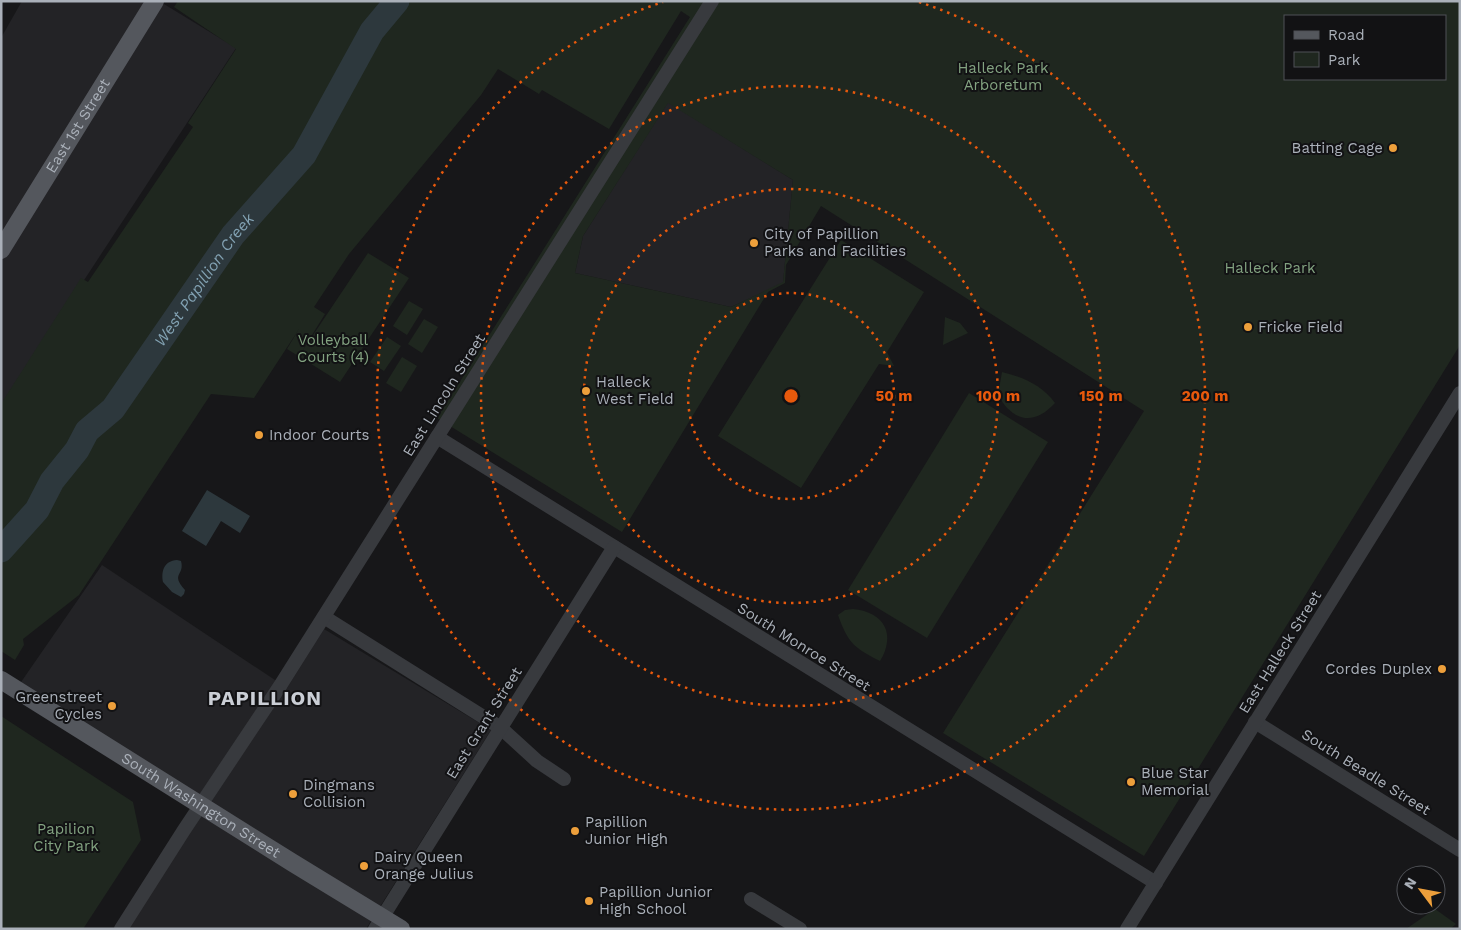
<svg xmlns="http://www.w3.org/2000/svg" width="1461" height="930" viewBox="0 0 1461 930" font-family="'Work Sans',sans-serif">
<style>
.built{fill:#232326}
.green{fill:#1f271f;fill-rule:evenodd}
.water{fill:#2d383d}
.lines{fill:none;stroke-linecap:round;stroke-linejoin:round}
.river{stroke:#2d383d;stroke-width:25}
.minor{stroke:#383a3e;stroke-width:14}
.major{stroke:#54575d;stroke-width:18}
.ring{fill:none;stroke:#e8590c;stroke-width:2.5;stroke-dasharray:2.5 5}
.poi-dot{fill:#ed9f3b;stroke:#121214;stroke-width:2}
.labels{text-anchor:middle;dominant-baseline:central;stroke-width:4;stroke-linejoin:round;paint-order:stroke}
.park-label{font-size:15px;fill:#83a381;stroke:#121214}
.street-label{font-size:15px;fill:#aab0b9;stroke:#121214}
.poi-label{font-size:15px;fill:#aab0b9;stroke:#121214;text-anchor:start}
.water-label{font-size:16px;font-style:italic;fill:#82a1b2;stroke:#121214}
.district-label{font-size:20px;font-weight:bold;letter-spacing:1px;fill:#caced5;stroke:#121214}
.centre{fill:#e8590c;stroke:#121214;stroke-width:2.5}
.ring-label{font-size:15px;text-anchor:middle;font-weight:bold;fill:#e8590c;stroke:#121214;stroke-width:4;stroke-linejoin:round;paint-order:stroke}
</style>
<rect width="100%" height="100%" fill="#171719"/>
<g class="built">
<polygon points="22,1 159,1 236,48 1,407 1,38"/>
<polygon points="668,102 793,180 783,283 731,307 575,273 583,236"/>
<polygon points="102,565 287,688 324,629 491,730 366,929 115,929 198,796 19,685"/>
</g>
<g class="green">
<path d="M178 1H1460V345L1144 856 943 733 1144 411 821 206 786 265 785 283 768 292 622 532 437 418 690 17 681 11 609 129 542 90 539 94 498 69 481 95 349 254 314 307 325 314 301 353 368 253 409 278 340 382 287 349 299 329 254 398 211 394 79 595 23 639 24 645 15 660 1 651V404L81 278 88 282 193 127 188 123 236 49 174 7ZM1285 16H1445V79H1285ZM668 103 793 180 783 282 731 307 575 273 583 236Z"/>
<polygon points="841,240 924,292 887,352 894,366 879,364 801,488 718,436"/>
<polygon points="409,301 423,309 407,335 393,326"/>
<polygon points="945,317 960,323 968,333 943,345"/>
<polygon points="424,319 438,327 422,353 408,344"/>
<polygon points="387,337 401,346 384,371 370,362"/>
<polygon points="402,357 417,366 401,392 386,383"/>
<path d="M1002 372C1023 377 1042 385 1055 403 1034 426 1013 422 998 395Z"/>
<polygon points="969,393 1048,442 927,638 848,590"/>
<path d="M853 609C885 612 896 635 880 661 854 648 848 643 838 615L845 610Z"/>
<polygon points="1,716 133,802 141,840 83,929 1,929"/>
<polygon points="1435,909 1456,924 1450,929 1406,929"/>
</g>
<g class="water">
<polygon points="207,490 250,516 240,533 221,521 206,546 182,531"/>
<path d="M177 560 181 561C185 576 170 573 185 590L184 594 181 597 172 592 163 582C161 571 164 561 177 560Z"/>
</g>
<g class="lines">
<path class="river" id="s1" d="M1 550 37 510 52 481 77 450 87 431 113 409 233 235 304 155 372 31 397 1"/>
<g class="minor">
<polyline points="437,437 1156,883"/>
<polyline points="324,617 501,728 537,761 564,779"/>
<polyline points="1255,722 1460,850"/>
<polyline points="751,899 800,929"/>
<polyline points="121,929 184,830 280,686 712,1"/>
<polyline points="375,929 614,547"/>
<polyline points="1127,929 1460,393"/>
</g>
<g class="major">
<path id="s2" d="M1 250 155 1"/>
<path id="s3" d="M1 680 293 863 401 929"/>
</g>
</g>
<g class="ring">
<circle cx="791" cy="396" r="103"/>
<circle cx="791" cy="396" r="207"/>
<circle cx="791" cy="396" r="310"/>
<path d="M919 2A414 414 0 1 1 663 2"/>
</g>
<g class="poi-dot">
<circle cx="1393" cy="148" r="5"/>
<circle cx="754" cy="243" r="5"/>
<circle cx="1248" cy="327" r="5"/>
<circle cx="586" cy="391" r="5"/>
<circle cx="259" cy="435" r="5"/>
<circle cx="1442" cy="669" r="5"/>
<circle cx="112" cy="706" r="5"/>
<circle cx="1131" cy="782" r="5"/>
<circle cx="293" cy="794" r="5"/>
<circle cx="575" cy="831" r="5"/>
<circle cx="364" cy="866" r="5"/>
<circle cx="589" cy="901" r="5"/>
</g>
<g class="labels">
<g class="park-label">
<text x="1003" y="68">Halleck Park<tspan x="1003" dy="17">Arboretum</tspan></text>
<text x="1270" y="268">Halleck Park</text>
<text x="333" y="340">Volleyball<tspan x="333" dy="17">Courts (4)</tspan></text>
<text x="66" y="829">Papilion<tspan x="66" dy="17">City Park</tspan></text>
</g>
<g class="street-label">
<text stroke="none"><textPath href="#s2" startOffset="146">East 1st Street</textPath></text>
<text transform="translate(444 395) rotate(-58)">East Lincoln Street</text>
<text transform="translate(804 647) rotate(32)">South Monroe Street</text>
<text transform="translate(1280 652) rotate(-58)">East Halleck Street</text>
<text transform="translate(484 723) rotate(-58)">East Grant Street</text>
<text transform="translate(1366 772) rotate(32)">South Beadle Street</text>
<text stroke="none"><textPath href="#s3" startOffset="236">South Washington Street</textPath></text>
</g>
<g class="poi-label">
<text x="1383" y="148" text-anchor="end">Batting Cage</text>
<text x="764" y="234">City of Papillion<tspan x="764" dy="17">Parks and Facilities</tspan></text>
<text x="1258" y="327">Fricke Field</text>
<text x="596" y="382">Halleck<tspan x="596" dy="17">West Field</tspan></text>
<text x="269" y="435">Indoor Courts</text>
<text x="1432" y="669" text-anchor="end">Cordes Duplex</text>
<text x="102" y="697" text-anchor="end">Greenstreet<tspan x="102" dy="17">Cycles</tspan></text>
<text x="1141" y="773">Blue Star<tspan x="1141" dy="17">Memorial</tspan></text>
<text x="303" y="785">Dingmans<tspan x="303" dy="17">Collision</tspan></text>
<text x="585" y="822">Papillion<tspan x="585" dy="17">Junior High</tspan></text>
<text x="374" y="857">Dairy Queen<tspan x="374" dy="17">Orange Julius</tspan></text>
<text x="599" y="892">Papillion Junior<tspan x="599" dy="17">High School</tspan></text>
</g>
<g class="water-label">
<text stroke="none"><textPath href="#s1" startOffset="340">West Papillion Creek</textPath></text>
</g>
<g class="district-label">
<text x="265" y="698">PAPILLION</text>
</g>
</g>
<circle cx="791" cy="396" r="8" class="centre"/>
<g class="ring-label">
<text x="894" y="401">50 m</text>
<text x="998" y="401">100 m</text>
<text x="1101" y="401">150 m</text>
<text x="1205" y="401">200 m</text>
</g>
<rect width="1461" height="930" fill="none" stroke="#aab0b9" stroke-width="5"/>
<rect x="1284" y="15" width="162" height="65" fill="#121214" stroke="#4f5156"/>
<rect x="1294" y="31" width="25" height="8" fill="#54575d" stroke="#4f5156"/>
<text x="1328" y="40" font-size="15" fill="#aab0b9">Road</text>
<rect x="1294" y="52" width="25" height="15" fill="#1f271f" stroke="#4f5156"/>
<text x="1328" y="65" font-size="15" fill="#aab0b9">Park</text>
<g transform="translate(1421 890) rotate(302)"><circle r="24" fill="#121214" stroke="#4f5156"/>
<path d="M0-4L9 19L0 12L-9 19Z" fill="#ed9f3b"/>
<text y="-8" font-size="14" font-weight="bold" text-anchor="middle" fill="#aab0b9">N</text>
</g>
</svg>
